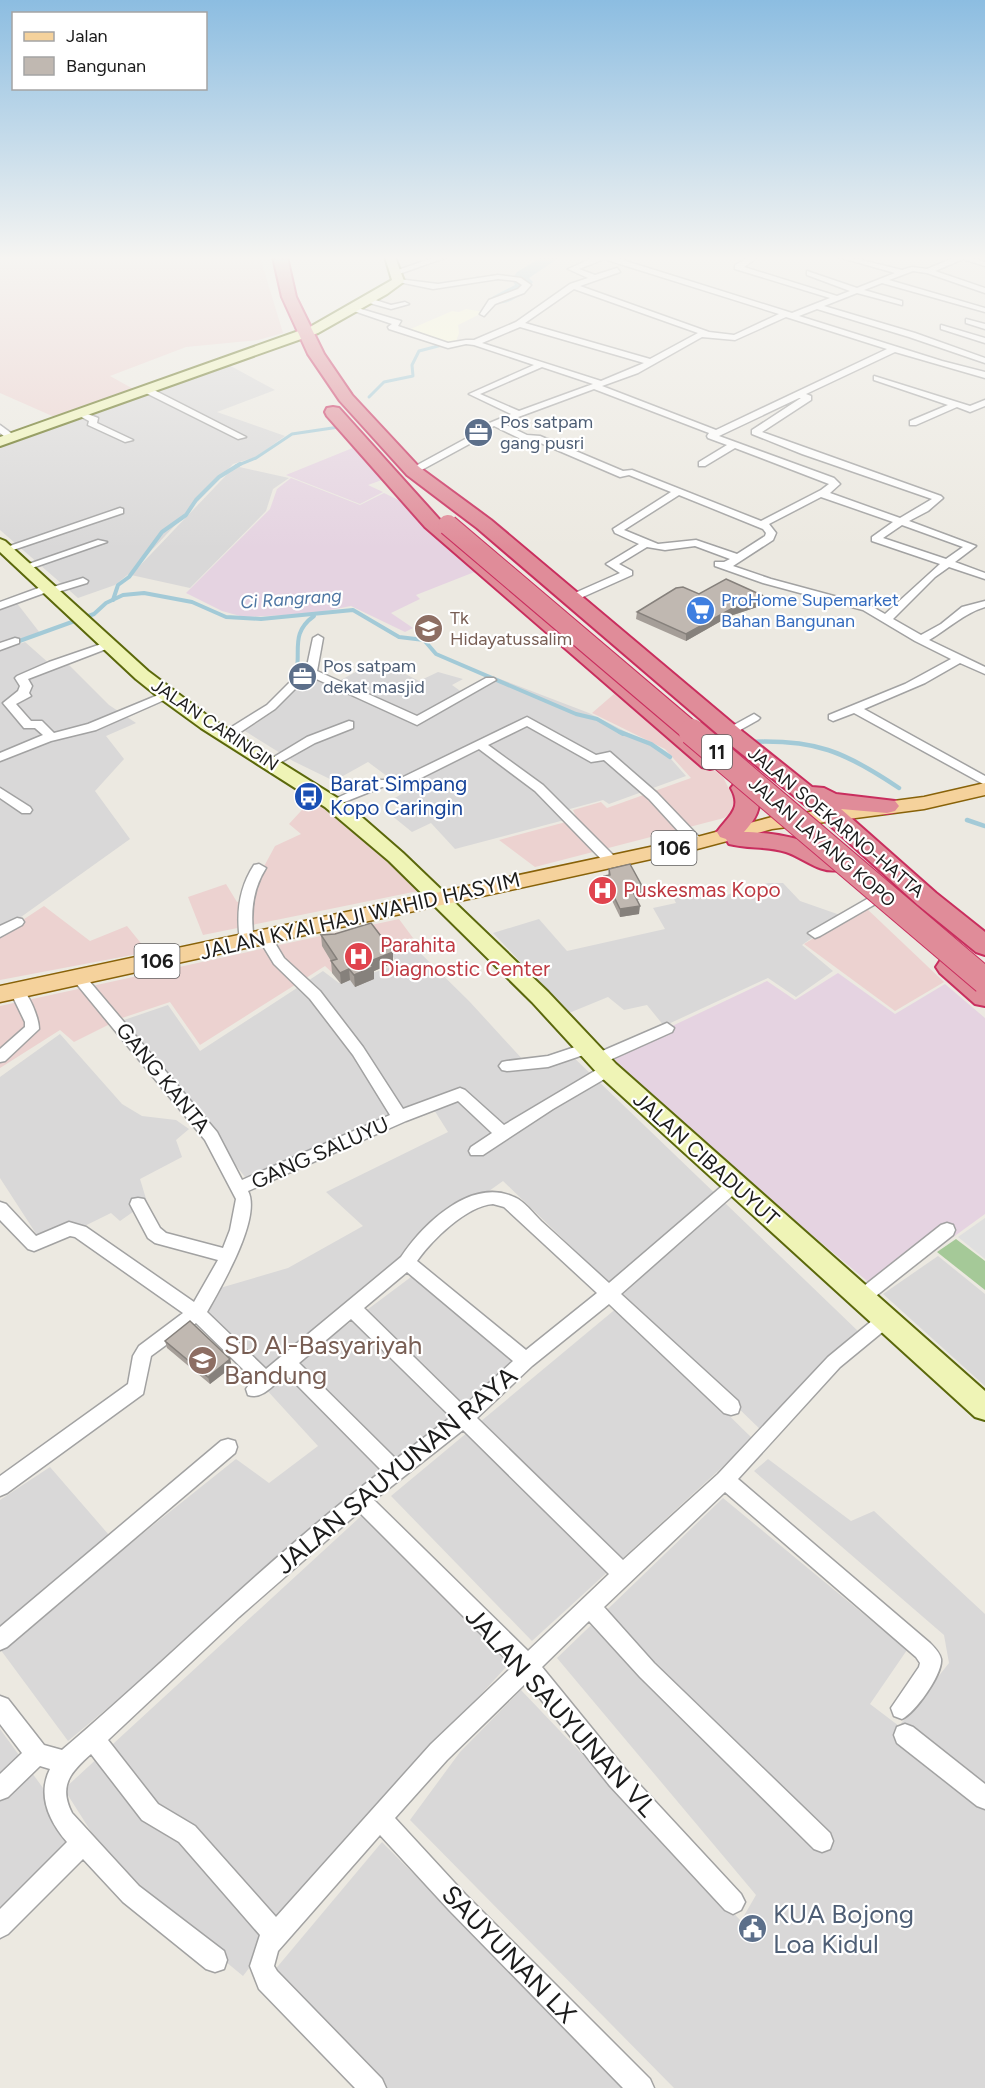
<svg xmlns="http://www.w3.org/2000/svg" width="985" height="2088" font-family="Figtree,sans-serif">
	<style>
		.residential { fill: #d9d8d8 }
		.commercial { fill: #ecd2d0 }
		.industrial { fill: #e5d3e1 }
		.education { fill: #fbfcd9 }
		.forest { fill: #a5c998 }
		.parking { fill: #dfdfdf }
		.lines { fill: none; stroke-linecap: round; stroke-linejoin: round }
		.stream-far2 { stroke: #a3cad7; stroke-width: 3 }
		.stream-far1 { stroke: #a3cad7; stroke-width: 4 }
		.stream { stroke: #a3cad7; stroke-width: 4.5 }
		.river { fill: #a3cad7; fill-rule: evenodd }
		.street-casing { stroke: #a2a2a2; stroke-width: 3 }
		.secondary-casing { stroke: #5b680b; stroke-width: 4 }
		.primary-casing { stroke: #886209; stroke-width: 3 }
		.highway-casing { stroke: #c92e5e; stroke-width: 4 }
		.street { fill: #fff; fill-rule: evenodd }
		.secondary { fill: #eff4b6; fill-rule: evenodd }
		.primary { fill: #f5d29c; fill-rule: evenodd }
		.highway { fill: #e08c99; fill-rule: evenodd }
		.highway-bridge-far1-casing { stroke: #c92e5e; stroke-width: 22; stroke-linecap: butt }
		.highway-bridge-casing { stroke: #c92e5e; stroke-width: 28; stroke-linecap: butt }
		.highway-bridge-far1 { stroke: #e08c99; stroke-width: 20 }
		.highway-bridge { stroke: #e08c99; stroke-width: 26 }
		.wall { fill: #a59e98 }
		.shaded-wall { fill: #86817c }
		.building { fill: #c0b8b1; stroke: #86817c; stroke-width: 1.5 }
		.labels { text-anchor: middle; stroke-width: 4.5; stroke-linejoin: round; paint-order: stroke }
		.far-service-label { font-size: 18px; fill: #4e5e75; stroke: #fff; text-anchor: start }
		.far-water-label { font-size: 18px; font-style: italic; fill: #4e76a3; stroke: #fff }
		.far-shop-label { font-size: 18px; fill: #366cbe; stroke: #fff; text-anchor: start }
		.far-education-label { font-size: 18px; fill: #785e54; stroke: #fff; text-anchor: start }
		.far-street-label { font-size: 18px; fill: #1b1b1b; stroke: #fff }
		.shield { fill: #fff; stroke: #5f5f5f; stroke-width: 1.5 }
		.shield-label { font-size: 20px; font-weight: bold; fill: #1b1b1b }
		.transit-label { font-size: 21px; fill: #164399; stroke: #fff; text-anchor: start }
		.health-label { font-size: 21px; fill: #be3a42; stroke: #fff; text-anchor: start }
		.street-label { font-size: 21px; fill: #1b1b1b; stroke: #fff }
		.near-education-label { font-size: 26px; fill: #785e54; stroke: #fff; text-anchor: start }
		.near-street-label { font-size: 26px; fill: #1b1b1b; stroke: #fff }
		.near-service-label { font-size: 26px; fill: #4e5e75; stroke: #fff; text-anchor: start }
	</style>
	<rect width="100%" height="100%" fill="#ece9e1"/>
	<g class="residential">
		<polygon points="227,364 275,390 217,412 285,436 256,457 233,464 131,572 115,585 78,598 0,530 0,447"/>
		<polygon points="235,466 289,478 273,489 266,511 190,588 131,575"/>
		<polygon points="16,602 40,633 0,645 0,607"/>
		<polygon points="25,642 51,665 65,661 109,705 136,723 106,736 124,759 95,791 130,839 0,932 0,651"/>
		<polygon points="378,660 419,681 438,672 463,679 452,685 466,695 495,677 589,713 664,751 686,776 609,804 603,800 566,810 572,818 455,849 431,823 412,832 391,815 402,810 393,799 407,791 368,762 334,781 293,761 245,731 276,710 288,693 314,676 337,682"/>
		<polygon points="768,883 783,883 800,901 843,916 802,945 833,971 796,997 768,978 664,1026 647,1005 624,1010 608,997 569,1013 493,933 539,919 567,951 665,929 653,908 676,903 670,891 674,897 703,889 712,899"/>
		<polygon points="408,941 469,1001 525,1062 568,1052 860,1333 763,1432 503,1181 429,1234 391,1278 259,1374 205,1319 220,1288 288,1268 363,1226 326,1192 448,1132 431,1105 249,1182 121,1021 168,1005 200,1051 323,971 339,983 398,965 387,947"/>
		<polygon points="60,1034 122,1104 142,1116 176,1120 189,1129 176,1140 182,1157 140,1179 147,1202 120,1221 111,1213 44,1246 0,1178 0,1077"/>
		<polygon points="938,1256 985,1294 985,1386 883,1294"/>
		<polygon points="423,1268 529,1357 68,1741 0,1649 0,1500 50,1467 122,1550 236,1459 269,1483 318,1446 264,1387"/>
		<polygon points="618,1307 753,1439 532,1641 391,1496"/>
		<polygon points="768,1459 851,1521 874,1511 985,1614 985,2088 674,2088 410,1820 460,1752 521,1690 741,1921 756,1895 557,1658 723,1498 907,1650 870,1704 899,1726 949,1663 944,1635 754,1471"/>
		<polygon points="372,1506 518,1654 349,1838 243,1976 116,1871 64,1789"/>
		<polygon points="0,1729 86,1847 0,1940"/>
		<polygon points="382,1842 625,2088 384,2088 273,1972"/>
	</g>
	<g class="commercial">
		<polygon points="0,257 260,257 283,333 258,340 186,347 110,376 137,391 59,419 0,393"/>
		<polygon points="614,694 723,777 734,799 736,809 724,818 535,867 499,840 577,819 573,810 601,802 607,808 691,778 665,749 592,713"/>
		<polygon points="312,799 423,890 203,935 188,897 226,884 237,902 246,900 275,846 301,834 289,824"/>
		<polygon points="44,906 90,941 127,926 148,952 0,980 0,935"/>
		<polygon points="865,907 944,982 895,1011 804,944"/>
		<polygon points="399,919 413,938 383,945 340,980 325,966 200,1045 170,1002 122,1018 74,1042 60,1030 0,1068 0,1006"/>
	</g>
	<g class="industrial">
		<polygon points="360,445 390,477 368,485 383,492 360,504 286,475"/>
		<polygon points="291,478 360,505 384,493 423,512 477,571 416,595 420,599 391,613 413,628 405,632 351,606 310,614 244,617 222,611 186,593 270,509 277,489"/>
		<polygon points="838,973 895,1014 945,984 985,1018 985,1214 879,1291 696,1138 609,1056 767,981 795,1000"/>
	</g>
	<polygon class="education" points="466,309 484,312 458,325 459,333 456,341 446,343 406,331 452,311 459,312"/>
	<polygon class="forest" points="956,1239 985,1261 985,1290 937,1252"/>
	<polygon class="parking" points="985,1218 985,1259 958,1237"/>
	<g class="lines">
		<g class="stream-far2">
			<polyline points="369,397 384,382 413,376 412,365 419,351 442,345"/>
			<polyline points="236,466 256,458 292,434 339,427"/>
		</g>
		<g class="stream-far1">
			<polyline points="113,600 118,585 129,577 162,532 186,515 196,500 219,477 240,464"/>
			<polyline points="0,648 94,614 106,603 123,595 144,593 192,602 226,617 261,619 353,610 399,637 424,640 436,654 576,714 597,719 623,734"/>
			<path d="M292,683c14,-26 -6,-47 22,-67"/>
		</g>
		<g class="stream">
			<polyline points="620,732 651,744 670,757"/>
			<path d="M748,742c67,-3 96,9 151,46"/>
			<polyline points="967,820 985,826"/>
		</g>
		<path class="river" d="M542,257h18l-31,21 4,4c-8,12 -26,25 -41,21l-2,-3 2,-3 23,-12 -3,-6 5,-7z"/>
		<defs>
			<g id="street">
				<polygon points="436,257 447,257 399,274 392,272"/>
				<path d="M595,257h18l179,56 38,-15 -95,-29v-4l15,-8h8l-14,10 93,29 13,-5 -43,-16v-4l50,17 38,-15 -57,-16h11l53,13 10,-3 15,2 29,-12h14l15,5v4l-22,-7 -28,12 50,17v5l-58,-20 -14,-2 -24,9 96,28v4l-103,-29 -18,7 38,11v4l-45,-12 -33,13 91,27 70,25v5l-76,-26 -92,-28 -18,7 143,45 43,11v6l-90,-26 -89,42 5,2v4l-49,32 179,64 2,2 -15,13 -19,10 67,25 -21,16 30,11v6l-36,-12 -14,10 -42,42 28,16 20,-11 21,-17 23,-6v6c-21,6 -37,22 -56,33l56,27v7l-25,-11 -35,20 -61,26 121,67v9l-131,-72 -21,8 -4,-2v-4l76,-31 46,-25 -36,-18 -52,-31 -100,-27 -48,-17v-4h9l6,-3 -35,-13 -30,4 -18,-3 -28,17 13,7v4l-56,25h-8v-4l52,-23 -14,-9 33,-20 -24,-11 -2,-4 58,-37 -42,-17 -9,2 -84,-36 -13,-1 -29,-14 -13,7 -8,9 -57,31h-6v-4l57,-31 8,-9 36,-15 -42,-20 65,-29 -60,-20 -8,-1 -18,4 -59,-19 -1,-2 4,-3 -41,-14v-4l50,15 -3,5 50,17 18,-3h8l42,-18 54,-38 18,-6 -20,-9zM604,259l175,55 -45,21 -25,-3 -129,-46 40,-14 -3,-4 -22,7 -16,-6zM574,289l124,44 -48,26 -125,-36zM786,317l101,32 -171,81 -114,-44 36,-13 64,-36 33,3zM520,327l124,36 -43,18 -119,-38zM542,367l51,17 -74,27 -39,-17zM594,389l115,44 -2,3 1,2 19,7 -28,17v4h6l30,-18 94,36 -8,6 -60,31 -129,-51 -9,1 -83,-35 -13,-1 -25,-12zM799,398h2l-49,32v4l50,20 130,45 -32,19 -70,-25 10,-9 -6,-6 -115,-42zM679,495l84,34 3,4 -1,3 -28,18 -41,-14 -38,4 -34,-14zM821,497l72,25 -21,15v4l68,23 -55,50 -14,-8 -100,-27 -38,-13 40,-26 3,-7 -7,-9zM902,525l61,22 -17,12 -63,-21z"/>
				<polygon points="498,275 521,278 531,285 524,293 495,304 484,316 480,314 489,300 518,289 522,285 516,281 498,279 433,289 394,281 398,279 438,284"/>
				<polygon points="369,298 391,305 405,302 409,304 391,309 366,302 366,298"/>
				<polygon points="966,319 985,324 985,329 966,323"/>
				<polygon points="941,325 985,338 985,343 941,329"/>
				<polygon points="874,376 970,406 985,400 985,406 970,412 957,407 916,425 910,425 910,421 948,405 874,380"/>
				<polygon points="144,388 150,388 246,437 238,439 144,392"/>
				<polygon points="80,411 98,418 97,423 133,440 125,442 88,425 89,421 76,414"/>
				<polygon points="0,425 15,436 15,440 9,440 0,433"/>
				<polygon points="120,508 123,509 123,513 10,551 1,549"/>
				<polygon points="98,540 107,542 29,569 20,567"/>
				<polygon points="83,578 88,581 87,583 51,594 47,592 0,609 0,602 44,586 53,587"/>
				<polygon points="318,635 323,638 317,671 417,716 486,678 494,678 496,680 417,725 312,677 300,684 275,709 230,739 222,739 222,733 267,705 292,680 306,671 313,638"/>
				<polygon points="15,638 19,639 19,643 0,650 0,643"/>
				<polygon points="110,641 114,642 114,646 28,679 32,686 29,693 31,696 16,704 31,721 42,721 54,733 88,724 163,693 171,693 171,697 96,730 51,741 0,761 0,753 43,735 35,728 24,728 3,703 18,691 20,686 15,678 17,676 49,662"/>
				<polygon points="754,714 760,718 758,720 733,734 729,735 723,731"/>
				<polygon points="527,717 596,755 610,752 657,793 702,840 704,843 702,846 692,846 649,799 604,760 591,762 527,726 488,745 543,785 616,858 618,861 616,864 606,864 535,791 479,749 403,787 382,787 332,807 326,803 376,780 397,780"/>
				<polygon points="349,721 353,722 353,728 315,743 274,766 266,766 264,763 307,737"/>
				<polygon points="0,788 30,807 32,810 30,813 22,813 0,798"/>
				<path d="M259,864l7,4c-14,22 -16,46 -12,72l-7,5 -7,-5c-4,-27 -1,-52 14,-75z"/>
				<polygon points="874,895 879,896 881,899 879,902 820,936 815,938 808,933"/>
				<polygon points="17,918 22,919 24,922 22,925 0,937 0,926"/>
				<path d="M264,931l5,2 15,25 36,33 43,56 40,62 57,-21 5,2 39,35 99,-59h10l3,4 -3,4 -60,35 -70,46h-12l-2,-4 2,-4 21,-14 -34,-32 -52,20 -158,70c14,27 -27,96 -41,121l59,57 135,-112c22,-33 70,-80 113,-60 10,4 19,16 27,24 23,21 45,41 68,62l119,-102 6,-2 6,2 2,4 -2,4 -119,105 117,107 2,6 -2,6 -7,2 -7,-2 -115,-109 -77,62 -55,52 146,142 95,-86 110,-117 51,-42 6,-2 6,2 3,5 -3,5 -51,42 -102,112 192,164c4,4 10,10 11,16 2,15 -26,54 -39,60l-8,-3 -3,-8 28,-41 1,-4 -4,-6 -191,-165 -121,115 50,56 176,170 3,8 -3,8 -8,3 -8,-3 -174,-172 -51,-56 -47,46 84,103 115,124 4,8 -4,8 -8,4 -8,-4 -115,-124 -83,-104 -80,78 -52,58 70,76 185,185 4,9h-31l-174,-178 -69,-75 -102,116 -4,15 3,5 105,108 4,9h-31l-96,-99 -9,-23 10,-31 -81,-93 -37,-22 -51,-66c-20,18 -33,31 -19,59l67,73 85,65 3,9 -3,9 -9,3 -9,-3 -83,-67 -40,-43 -75,75 -8,4v-29l67,-67c-18,-21 -30,-47 -17,-73l-10,-3 -32,31 -8,3v-26l22,-21 -22,-29v-28l8,3 36,46 18,5c108,-92 207,-193 320,-279l-96,-97c-11,9 -23,26 -38,21l-2,-6 7,-10 -57,-56 -45,33 -8,38 -136,99 -7,3v-20l128,-92 5,-28 6,-10 44,-33 -108,-76 -5,-1 -36,15 -6,-2 -28,-29v-18l6,2 30,32 33,-14 17,5 108,75 24,-42 -63,-17 -7,-5 -18,-34 2,-5 6,-1 6,1 16,29 6,5 57,15 7,-18 6,-31 -31,-59 -130,-158 -2,-3 2,-3h10l132,156 25,48 148,-65 -37,-60 -43,-56 -36,-35 -17,-28zM493,1204l11,3 93,86 -71,57 -109,-89c15,-21 49,-55 76,-57zM407,1272l106,89 -49,45 -100,-98zM351,1319l100,98 -55,42 -97,-96zM463,1430l146,144 -81,77 -154,-151zM359,1512l154,154 -82,78 -155,173 -81,-91 -37,-22 -50,-64 131,-123z"/>
				<path d="M17,986c11,3 22,32 22,43l-34,32 -5,1v-13l25,-22v-5l-15,-31z"/>
				<polygon points="667,1023 674,1028 672,1032 603,1063 593,1063 590,1059 593,1055"/>
				<polygon points="587,1043 592,1044 595,1048 592,1052 548,1067 507,1071 502,1070 499,1066 502,1062 507,1061 548,1056"/>
				<polygon points="947,1223 953,1225 955,1230 953,1235 867,1303 861,1305 855,1303 852,1298 855,1293 941,1225"/>
				<polygon points="228,1439 235,1441 237,1447 235,1453 7,1647 0,1650 0,1627 221,1441"/>
				<polygon points="905,1724 913,1727 985,1784 985,1809 977,1806 897,1743 894,1735 897,1727"/>
			</g>
			<g id="secondary">
				<polygon points="385,257 395,257 404,281 402,283 387,294 318,333 0,446 0,437 310,327 392,280"/>
				<polygon points="0,539 5,541 148,671 213,720 339,799 364,819 403,853 548,992 616,1064 985,1391 985,1420 975,1417 600,1076 532,1002 389,861 325,807 201,728 161,699 136,679 0,552"/>
			</g>
			<polygon id="primary" points="985,783 985,795 924,809 772,829 697,849 0,1002 0,986 697,837 772,817 924,797"/>
			<g id="highway">
				<polygon points="273,257 287,257 296,297 324,354 352,395 419,467 491,520 743,732 812,787 824,788 836,794 895,801 899,806 895,811 887,813 841,809 936,893 985,932 985,955 976,952 918,905 823,819 727,742 477,528 407,475 340,401 308,354 282,297"/>
				<polygon points="333,407 339,408 439,519 718,757 722,762 718,767 710,769 702,767 425,527 327,416 325,412 327,408"/>
				<path d="M743,781l8,2c14,19 8,32 -7,49 26,0 83,8 99,32l-4,6c-19,4 -35,-12 -53,-18 -19,-6 -38,-3 -57,-8l-3,-5 -6,-2 -3,-5c11,-16 26,-23 14,-44l4,-5z"/>
				<polygon points="950,958 960,961 985,982 985,1006 975,1004 940,973 936,967 940,961"/>
			</g>
		</defs>
		<use href="#street" class="street-casing"/>
		<use href="#secondary" class="secondary-casing"/>
		<use href="#primary" class="primary-casing"/>
		<use href="#highway" class="highway-casing"/>
		<use href="#street" class="street"/>
		<use href="#secondary" class="secondary"/>
		<use href="#primary" class="primary"/>
		<use href="#highway" class="highway"/>
		<defs>
			<polyline id="highway-bridge-far1" points="448,525 694,734"/>
			<polyline id="highway-bridge" points="692,732 985,981"/>
		</defs>
		<use href="#highway-bridge-far1" class="highway-bridge-far1-casing"/>
		<use href="#highway-bridge" class="highway-bridge-casing"/>
		<use href="#highway-bridge-far1" class="highway-bridge-far1"/>
		<use href="#highway-bridge" class="highway-bridge"/>
	</g>
	<g class="wall">
		<polygon points="699,594 766,597 766,604 730,616 686,641 636,619 637,612"/>
		<polygon points="609,869 642,890 641,899 636,899 639,914 620,917 604,884 604,876 608,876"/>
		<polygon points="321,935 393,952 393,963 374,971 374,979 355,987 350,980 341,984 332,973 331,961 322,946"/>
		<polygon points="165,1341 230,1359 232,1367 210,1384 167,1348"/>
	</g>
	<g class="shaded-wall">
		<polygon points="766,597 766,604 730,616 686,641 686,634 731,609"/>
		<polygon points="639,886 642,886 641,899 632,900 633,892"/>
		<polygon points="640,906 639,914 620,917 620,909"/>
		<polygon points="393,952 393,963 374,971 374,979 355,987 354,975 368,962"/>
		<polygon points="349,969 350,980 341,984 340,973"/>
		<polygon points="230,1359 232,1367 210,1384 208,1377"/>
	</g>
	<g class="building">
		<polygon points="726,579 766,597 731,609 686,634 637,612 676,588 683,587 699,594"/>
		<polygon points="630,864 642,886 639,886 642,891 633,892 640,906 620,909 604,876 610,875 609,869"/>
		<polygon points="371,923 393,952 368,962 373,967 354,975 349,969 340,973 331,961 337,959 321,935 335,934"/>
		<polygon points="190,1321 230,1359 208,1377 165,1341"/>
	</g>
	<linearGradient id="sky" x2="0" y2="1"><stop stop-color="#8cbde1"/><stop offset="0.47" stop-color="#f6f5f2"/><stop offset="1" stop-color="#f6f5f2" stop-opacity="0"/></linearGradient>
	<rect width="985" height="549" fill="url(#sky)"/>
	<defs>
		<symbol id="office-disc" viewBox="-11 -11 22 22"><circle r="9.5" fill="#5c6f8a" stroke="#fff"/><path d="M-6-3h4V-5.5h4V-3h4V5H-6ZM-1-4.5V-3h2v-1.5ZM-6 0V1H6V0Z" fill="#fff"/></symbol>
		<symbol id="supermarket-disc" viewBox="-11 -11 22 22"><circle r="9.5" fill="#3f7fe0" stroke="#fff"/><path d="M-6-5.5h2.5l.6 2H6L4.5 2H-2.5L-4.4-4H-6ZM-1.5 3.2a1.3 1.3 0 1 0 .1 0ZM3 3.2a1.3 1.3 0 1 0 .1 0Z" fill="#fff"/></symbol>
		<symbol id="school-disc" viewBox="-11 -11 22 22"><circle r="9.5" fill="#8d6e63" stroke="#fff"/><path d="M0-5L7-2L0 1L-7-2ZM-4 1L0 2.5L4 1V4Q0 6-4 4Z" fill="#fff"/></symbol>
		<symbol id="bus-disc" viewBox="-11 -11 22 22"><circle r="9.5" fill="#1a4fb4" stroke="#fff"/><path d="M-5-6H5V4H4V6H2V4H-2V6H-4V4H-5ZM-3.5-4V0h7V-4ZM-3.5 1.2v1.5H-2V1.2ZM2 1.2v1.5H3.5V1.2Z" fill="#fff"/></symbol>
		<symbol id="hospital-disc" viewBox="-11 -11 22 22"><circle r="9.5" fill="#e0444e" stroke="#fff"/><path d="M-5-5h3v3.5h4V-5h3V5h-3V1.5h-4V5h-3Z" fill="#fff"/></symbol>
		<symbol id="civic-disc" viewBox="-11 -11 22 22"><circle r="9.5" fill="#5c6f8a" stroke="#fff"/><path d="M-.6-6.5H3V-4.5H.6V-3L4-1V1h2V6H-6V1h2V-1L-.6-3ZM-1.2 2.5V6h2.4V2.5Z" fill="#fff"/></symbol>
	</defs>
	<g fill-rule="evenodd">
		<use href="#office-disc" x="462" y="416" width="33" height="33"/>
		<use href="#supermarket-disc" x="684" y="594" width="33" height="33"/>
		<use href="#school-disc" x="412" y="612" width="33" height="33"/>
		<use href="#office-disc" x="286" y="660" width="33" height="33"/>
		<use href="#bus-disc" x="292" y="780" width="33" height="33"/>
		<use href="#hospital-disc" x="586" y="874" width="33" height="33"/>
		<use href="#hospital-disc" x="342" y="940" width="33" height="33"/>
		<use href="#school-disc" x="186" y="1344" width="33" height="33"/>
		<use href="#civic-disc" x="736" y="1912" width="33" height="33"/>
	</g>
	<g class="labels">
		<g class="far-service-label">
			<text x="500" y="428">Pos satpam<tspan x="500" dy="21">gang pusri</tspan></text>
			<text x="323" y="672">Pos satpam<tspan x="323" dy="21">dekat masjid</tspan></text>
		</g>
		<g class="far-water-label">
			<text transform="translate(291 599) rotate(-4)" y="6">Ci Rangrang</text>
		</g>
		<g class="far-shop-label">
			<text x="721" y="606">ProHome Supemarket<tspan x="721" dy="21">Bahan Bangunan</tspan></text>
		</g>
		<g class="far-education-label">
			<text x="450" y="624">Tk<tspan x="450" dy="21">Hidayatussalim</tspan></text>
		</g>
		<g class="far-street-label">
			<text transform="translate(215 725) rotate(34)" y="6">JALAN CARINGIN</text>
			<text transform="translate(836 822) rotate(40)" y="6">JALAN SOEKARNO-HATTA</text>
			<text transform="translate(822 842) rotate(41)" y="6">JALAN LAYANG KOPO</text>
		</g>
		<g class="shield">
			<rect x="702" y="735" width="30" height="34" rx="4.5"/>
			<rect x="651.5" y="831" width="45" height="34" rx="4.5"/>
			<rect x="134.5" y="944" width="45" height="34" rx="4.5"/>
		</g>
		<g class="shield-label">
			<text x="717" y="759">11</text>
			<text x="674" y="855">106</text>
			<text x="157" y="968">106</text>
		</g>
		<g class="transit-label">
			<text x="330" y="791">Barat Simpang<tspan x="330" dy="24">Kopo Caringin</tspan></text>
		</g>
		<g class="health-label">
			<text x="623" y="897">Puskesmas Kopo</text>
			<text x="380" y="952">Parahita<tspan x="380" dy="24">Diagnostic Center</tspan></text>
		</g>
		<g class="street-label">
			<text transform="translate(360 916) rotate(-13)" y="7">JALAN KYAI HAJI WAHID HASYIM</text>
			<text transform="translate(163 1078) rotate(51)" y="7">GANG KANTA</text>
			<text transform="translate(320 1153) rotate(-24)" y="7">GANG SALUYU</text>
			<text transform="translate(706 1159) rotate(42)" y="7">JALAN CIBADUYUT</text>
		</g>
		<g class="near-education-label">
			<text x="224" y="1354">SD Al-Basyariyah<tspan x="224" dy="30">Bandung</tspan></text>
		</g>
		<g class="near-street-label">
			<text transform="translate(396 1470) rotate(-40)" y="9">JALAN SAUYUNAN RAYA</text>
			<text transform="translate(561 1712) rotate(48)" y="9">JALAN SAUYUNAN VL</text>
			<text transform="translate(509 1954) rotate(46)" y="9">SAUYUNAN LX</text>
		</g>
		<g class="near-service-label">
			<text x="773" y="1923">KUA Bojong<tspan x="773" dy="30">Loa Kidul</tspan></text>
		</g>
	</g>
	<rect x="12" y="12" width="195" height="78" fill="#ffffff" stroke="#a4a4a4" stroke-width="1.5"/>
	<rect x="24" y="32" width="30" height="9" fill="#f5d29c" stroke="#a4a4a4" stroke-width="1.5"/>
	<text x="66" y="42" font-size="18" fill="#1b1b1b">Jalan</text>
	<rect x="24" y="57" width="30" height="18" fill="#c0b8b1" stroke="#a4a4a4" stroke-width="1.5"/>
	<text x="66" y="72" font-size="18" fill="#1b1b1b">Bangunan</text>
</svg>
